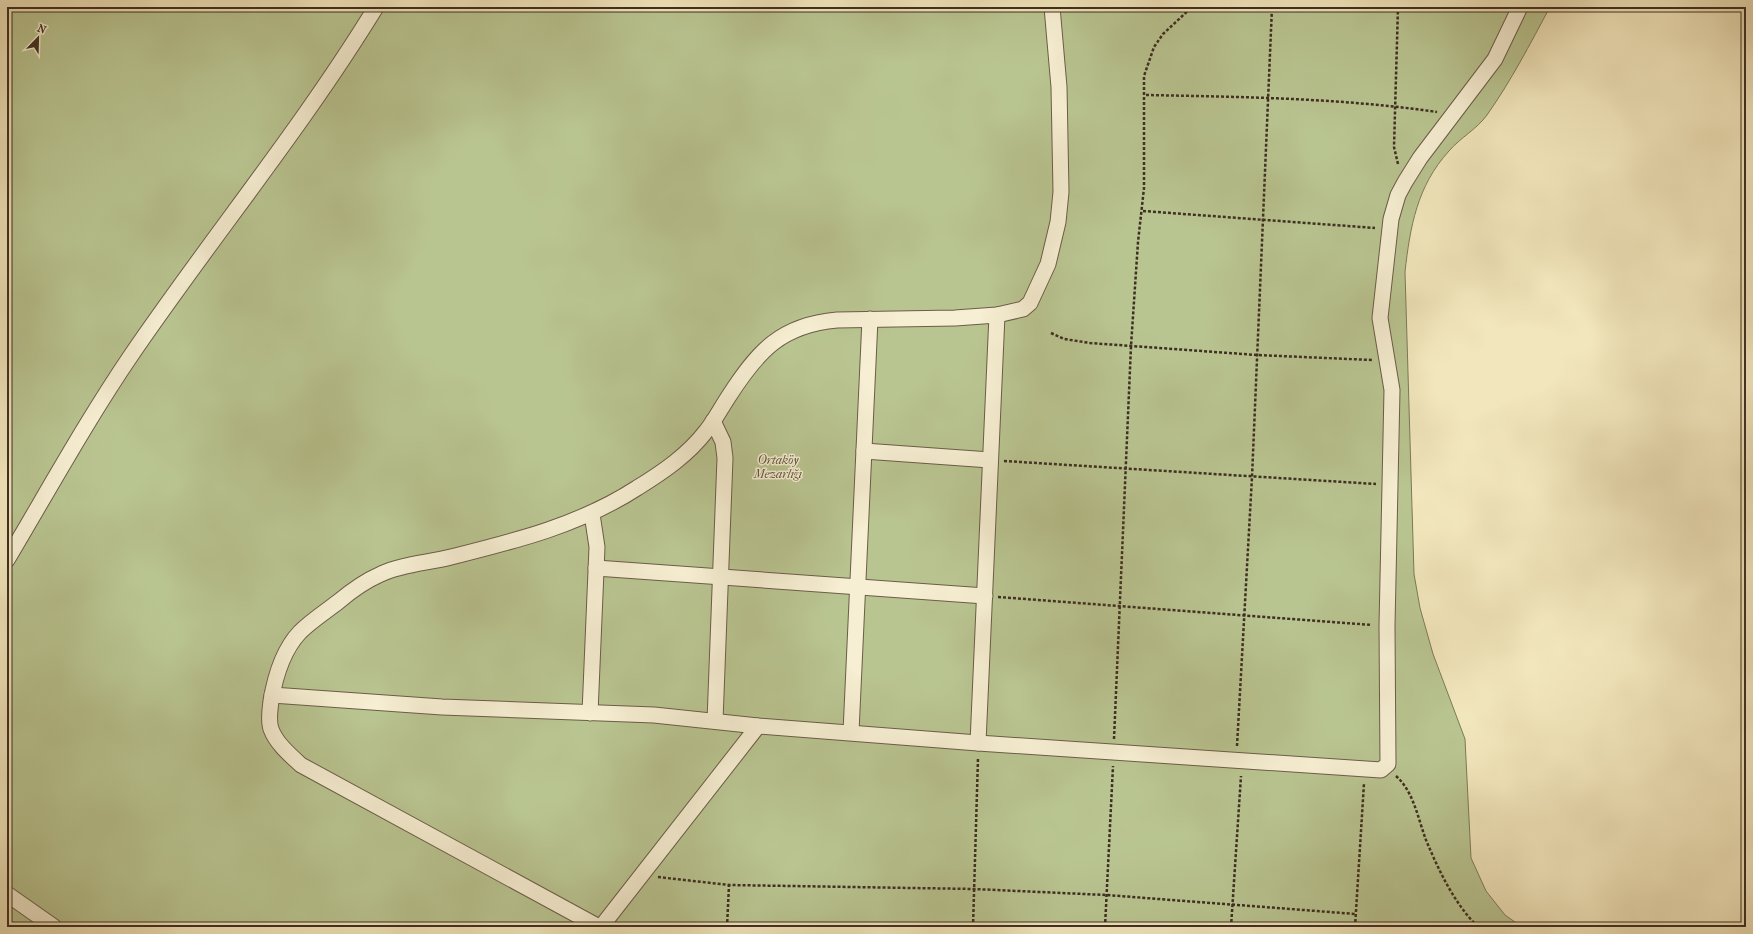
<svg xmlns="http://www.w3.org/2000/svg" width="1753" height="934" font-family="'IM FELL French Canon',serif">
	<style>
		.green { fill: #b9c591; stroke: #7c7a5a }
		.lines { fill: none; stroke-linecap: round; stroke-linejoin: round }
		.minor-casing { stroke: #6b5d48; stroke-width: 17 }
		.path { stroke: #3e2f22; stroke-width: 2.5; stroke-dasharray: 3 2; stroke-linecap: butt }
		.minor { stroke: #f7efd3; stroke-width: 15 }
		.labels { text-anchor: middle; stroke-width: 3; stroke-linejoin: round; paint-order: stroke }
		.park-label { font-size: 12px; font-style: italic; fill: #5d543e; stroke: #f7efd3 }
	</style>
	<rect width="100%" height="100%" fill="#f2e6bc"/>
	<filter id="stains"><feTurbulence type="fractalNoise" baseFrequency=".005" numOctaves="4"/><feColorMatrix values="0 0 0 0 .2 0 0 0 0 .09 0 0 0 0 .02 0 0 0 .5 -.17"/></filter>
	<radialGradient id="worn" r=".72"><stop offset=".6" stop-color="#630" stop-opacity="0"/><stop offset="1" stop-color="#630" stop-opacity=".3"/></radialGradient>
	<path class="green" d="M7,7h1543c-20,37 -39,74 -63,108 -10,14 -27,23 -38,36 -32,35 -39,76 -44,121l9,302 6,34 13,46 32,85 6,119 15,33 19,24 17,12h-1515z"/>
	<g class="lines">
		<defs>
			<g id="minor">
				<polyline points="713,421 723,442 725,458 715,721"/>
				<polyline points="864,451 990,460"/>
				<path d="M7,560c41,-69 80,-140 125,-206 80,-117 170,-226 244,-347"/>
				<polyline points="596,568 985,596"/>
				<polyline points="272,695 442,707 654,715 758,726 978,743 1381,770 1388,764 1387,626 1392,390 1380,318 1391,219 1398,195 1405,182 1420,158 1495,59 1520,7"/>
				<polyline points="590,713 597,547 592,514"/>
				<polyline points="851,732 870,319"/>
				<polyline points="978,743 997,315"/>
				<polyline points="7,894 54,927"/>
				<path d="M599,927l-298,-162c-11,-10 -25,-22 -30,-36 -3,-9 -1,-19 0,-28 4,-24 12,-51 29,-69 11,-11 25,-20 38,-30 13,-11 27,-21 43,-28 21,-10 47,-11 70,-17 64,-16 129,-32 186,-69 26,-16 51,-33 70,-58 8,-10 14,-22 22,-34 29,-45 52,-71 108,-76l118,-2 42,-3 26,-6 7,-6 18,-39 10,-42 3,-30 -2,-105 -7,-80"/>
				<polyline points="601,927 758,726"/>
			</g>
		</defs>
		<use href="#minor" class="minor-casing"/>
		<g class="path">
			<path d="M1146,95c97,2 195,3 291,17"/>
			<polyline points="1398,164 1394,147 1398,7"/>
			<polyline points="1143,211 1375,228"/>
			<polyline points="1051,333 1064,339 1090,343 1257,355 1372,360"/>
			<polyline points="1004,461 1376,484"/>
			<polyline points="998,597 1372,625"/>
			<polyline points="1114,739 1131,346 1138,242 1144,188 1144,76 1154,47 1163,34 1192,7"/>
			<polyline points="1237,746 1252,477 1272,7"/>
			<path d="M1396,776c18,16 22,43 30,64 13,31 28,63 52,87"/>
			<polyline points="658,877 729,885 974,889 1106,895 1356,914"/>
			<polyline points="727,927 729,885"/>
			<polyline points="973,927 978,758"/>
			<polyline points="1105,927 1113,766"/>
			<polyline points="1231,927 1241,776"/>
			<polyline points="1355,927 1364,783"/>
		</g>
		<use href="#minor" class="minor"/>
	</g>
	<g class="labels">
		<g class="park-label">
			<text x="778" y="464">Ortaköy<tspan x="778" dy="14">Mezarlığı</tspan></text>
		</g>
	</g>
	<rect width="1753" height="934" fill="none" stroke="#f2e6bc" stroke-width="24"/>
	<rect x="8" y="8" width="1737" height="918" fill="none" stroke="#3e2f22" stroke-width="2"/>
	<rect x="12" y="12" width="1729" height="910" fill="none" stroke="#3e2f22"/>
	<g transform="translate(38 38) rotate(23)" stroke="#f7efd3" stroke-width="3" paint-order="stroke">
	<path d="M0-3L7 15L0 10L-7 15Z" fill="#3e2f22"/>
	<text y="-6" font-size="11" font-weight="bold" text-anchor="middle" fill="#3e2f22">N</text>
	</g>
	<rect width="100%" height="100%" filter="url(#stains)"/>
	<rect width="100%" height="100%" fill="url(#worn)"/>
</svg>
